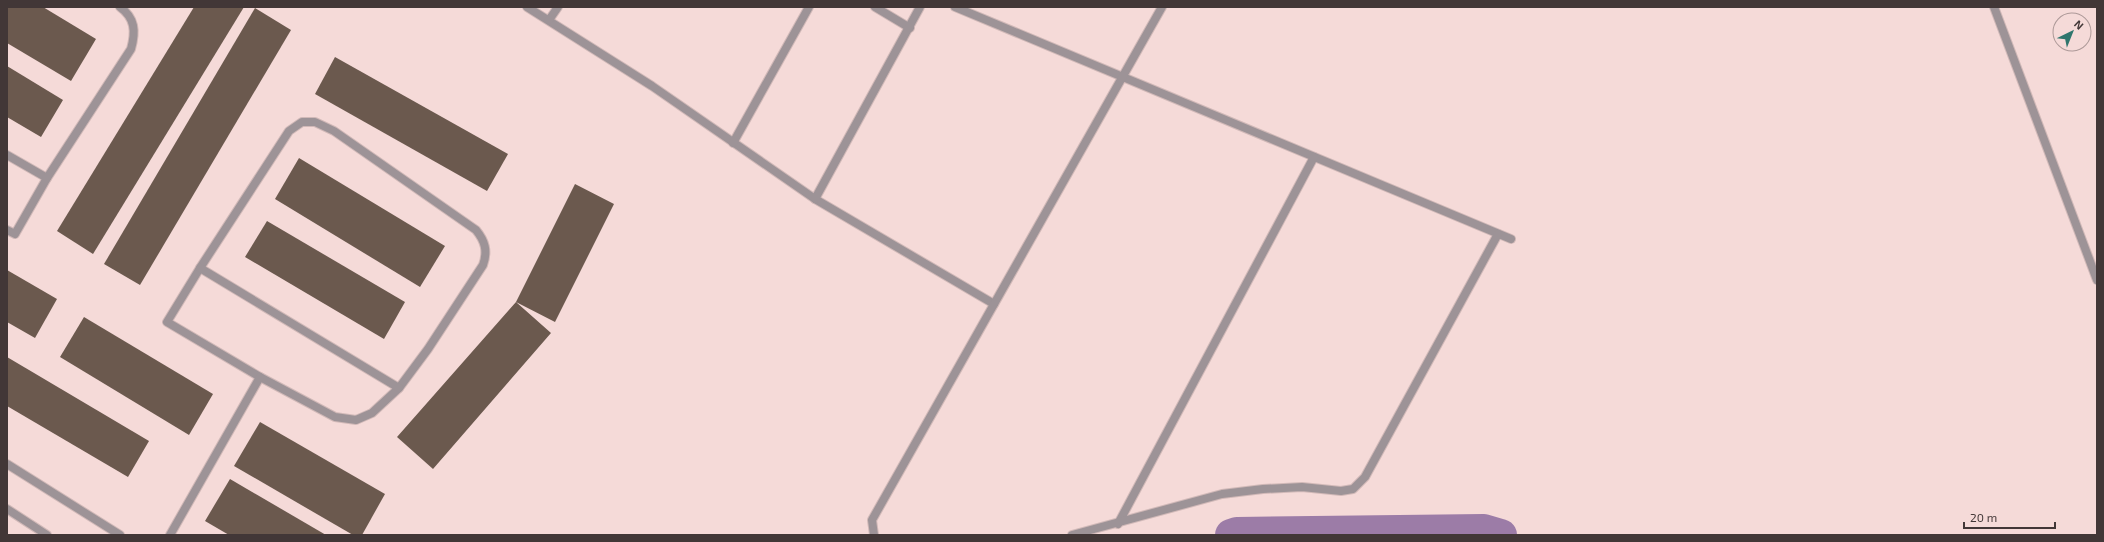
<svg xmlns="http://www.w3.org/2000/svg" width="2104" height="542" font-family="'Exo 2',sans-serif">
	<style>
		.lines { fill: none; stroke-linecap: round; stroke-linejoin: round }
		.canal { stroke: #9c7ca7; stroke-width: 32 }
		.building { fill: #6b594e }
		.street-casing { stroke: #d1b9b8; stroke-width: 10 }
		.street { stroke: #9d9397; stroke-width: 8 }
	</style>
	<rect width="100%" height="100%" fill="#f5dad8"/>
	<g class="lines">
		<polyline class="canal" points="1231,535 1237,533 1484,530 1501,535"/>
	</g>
	<g class="building">
		<polygon points="7,7 43,7 96,39 71,81 7,43"/>
		<polygon points="194,7 244,7 93,254 57,231"/>
		<polygon points="255,8 291,30 140,285 104,264"/>
		<polygon points="335,57 508,154 487,191 315,94"/>
		<polygon points="7,66 63,100 41,137 7,117"/>
		<polygon points="299,158 445,246 420,287 275,199"/>
		<polygon points="575,184 614,204 555,322 516,302 551,333 433,469 397,437 516,302"/>
		<polygon points="267,221 405,302 384,339 245,257"/>
		<polygon points="7,270 57,299 35,338 7,322"/>
		<polygon points="84,317 213,394 189,435 60,357"/>
		<polygon points="7,357 149,441 128,477 7,406"/>
		<polygon points="260,422 385,494 362,535 353,535 234,466"/>
		<polygon points="230,479 326,535 229,535 205,521"/>
	</g>
	<g class="lines">
		<defs>
			<g id="street">
				<polyline points="527,7 652,86 815,199 994,304"/>
				<polyline points="875,7 910,28"/>
				<polyline points="955,7 1511,239"/>
				<polyline points="1994,7 2097,280"/>
				<polyline points="549,20 558,7"/>
				<path d="M302,122h13l19,9 142,99c9,11 12,21 7,35l-55,84 -29,39 -27,25 -16,7 -21,-3 -75,-40 -93,-55 33,-54 89,-137z"/>
				<polyline points="733,143 809,7"/>
				<polyline points="7,155 47,178"/>
				<polyline points="815,199 920,7"/>
				<path d="M7,230l8,4 32,-56 84,-129c5,-18 4,-31 -11,-42"/>
				<polyline points="200,268 399,388"/>
				<polyline points="7,464 120,535"/>
				<polyline points="7,509 47,535"/>
				<polyline points="1118,524 1314,157"/>
				<polyline points="170,535 260,377"/>
				<polyline points="874,535 872,520 1162,7"/>
				<polyline points="1072,535 1222,494 1263,489 1302,487 1341,491 1353,489 1365,477 1498,234"/>
			</g>
		</defs>
		<use href="#street" class="street-casing"/>
		<use href="#street" class="street"/>
	</g>
	<rect width="2104" height="542" fill="none" stroke="#423737" stroke-width="16"/>
	<g transform="translate(2072 32) rotate(43)"><circle r="19" fill="#f5dad8" stroke="#ad9998"/>
	<path d="M0-3L7 15L0 10L-7 15Z" fill="#2f766d"/>
	<text y="-6" font-size="11" font-weight="bold" text-anchor="middle" fill="#423737">N</text>
	</g>
	<path d="M1964 522v6h91v-6" fill="none" stroke="#423737" stroke-width="2"/>
	<text x="1970" y="522" font-size="12" fill="#423737" stroke="#f5dad8" stroke-width="3" paint-order="stroke">20 m</text>
</svg>
